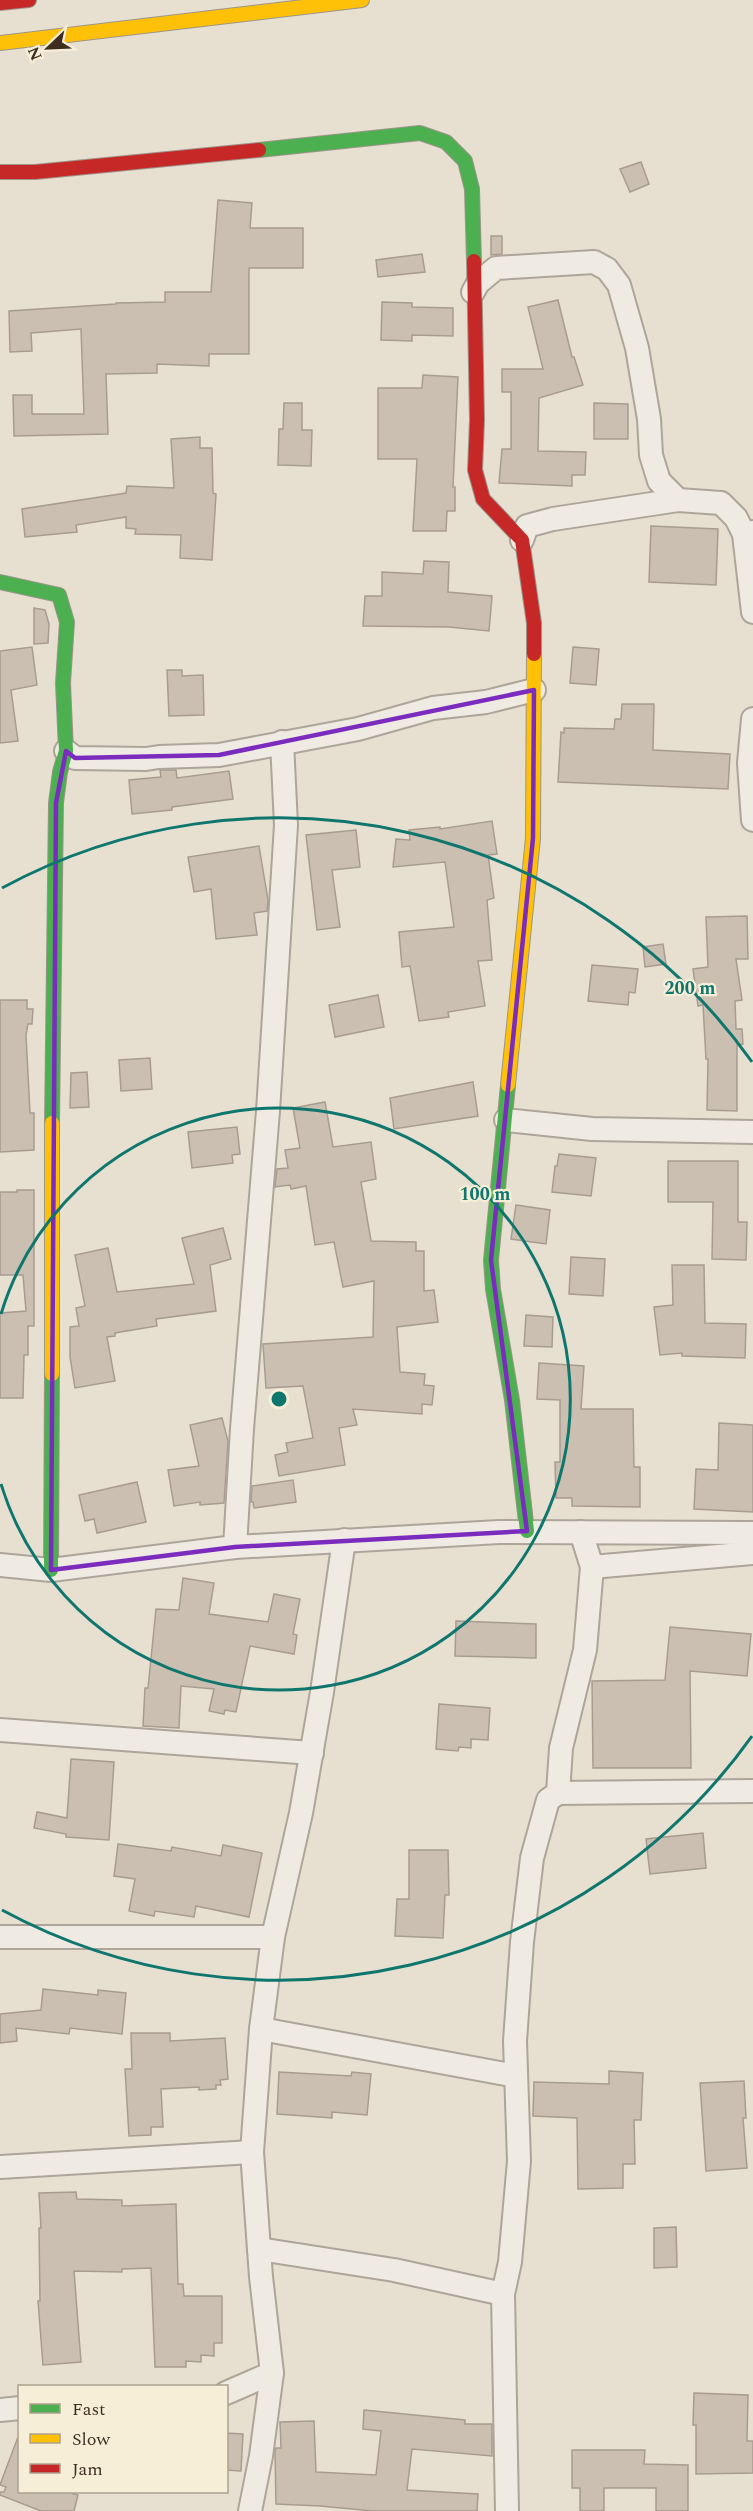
<svg xmlns="http://www.w3.org/2000/svg" width="753" height="2511" font-family="Spectral,serif">
	<style>
		.building { fill: #cbbfb2; stroke: #a89c90; stroke-width: 1.5 }
		.lines { fill: none; stroke-linecap: round; stroke-linejoin: round }
		.street-casing { stroke: #ada599; stroke-width: 26 }
		.fast-casing { stroke: #9c958a; stroke-width: 16 }
		.slow-casing { stroke: #9c958a; stroke-width: 16 }
		.jam-casing { stroke: #9c958a; stroke-width: 16 }
		.street { stroke: #efebe3; stroke-width: 22 }
		.fast { stroke: #4caf50; stroke-width: 14 }
		.slow { stroke: #ffc107; stroke-width: 14 }
		.jam { stroke: #c62828; stroke-width: 14 }
		.marked { fill: none; stroke: #7b2cbf; stroke-width: 4.5; stroke-linejoin: round }
		.ring { fill: none; stroke: #0f766e; stroke-width: 3 }
		.centre { fill: #0f766e; stroke: #f7eed8; stroke-width: 3 }
		.ring-label { font-size: 18px; text-anchor: middle; font-weight: bold; fill: #0f766e; stroke: #f7eed8; stroke-width: 4.5; stroke-linejoin: round; paint-order: stroke }
	</style>
	<rect width="100%" height="100%" fill="#e7e0d1"/>
	<g class="building">
		<polygon points="641,162 649,184 630,192 620,169"/>
		<polygon points="218,200 252,203 250,228 303,228 303,268 249,268 249,354 209,354 209,366 157,364 157,373 106,374 108,434 14,436 13,395 32,395 32,414 84,414 81,329 31,333 32,351 10,352 9,311 116,304 116,303 165,302 165,292 211,292"/>
		<polygon points="491,236 502,236 502,254 491,255"/>
		<polygon points="422,254 425,272 378,277 376,260"/>
		<polygon points="558,300 572,357 574,357 583,385 539,398 538,451 586,452 585,475 572,475 572,486 499,483 502,449 511,449 511,392 502,392 502,369 543,369 528,307"/>
		<polygon points="382,302 412,303 412,307 453,308 453,336 412,335 412,341 381,340"/>
		<polygon points="423,375 458,377 453,487 455,487 455,511 447,511 446,531 413,531 417,459 378,459 378,388 422,388"/>
		<polygon points="284,403 302,403 302,430 312,430 311,466 278,465 279,429 283,429"/>
		<polygon points="594,403 628,404 628,439 594,439"/>
		<polygon points="200,437 200,448 212,448 213,493 216,494 212,560 180,558 181,535 135,534 136,529 126,528 126,517 76,525 77,532 25,537 22,509 126,493 127,486 174,488 171,439"/>
		<polygon points="651,526 718,529 716,585 649,582"/>
		<polygon points="424,561 449,562 448,592 492,596 489,631 449,627 363,626 365,596 382,596 382,572 423,574"/>
		<polygon points="34,608 45,610 49,624 48,643 34,644"/>
		<polygon points="32,647 37,685 11,690 18,741 0,743 0,651"/>
		<polygon points="573,647 599,649 596,685 570,683"/>
		<polygon points="167,670 182,670 182,676 203,675 204,715 169,716"/>
		<polygon points="622,704 654,704 653,750 730,754 728,789 558,782 561,732 564,733 564,728 614,729 615,719 621,719"/>
		<polygon points="160,770 176,770 177,778 229,771 233,799 172,807 172,810 132,814 129,780 161,777"/>
		<polygon points="492,821 497,854 488,855 494,898 487,900 492,960 478,961 485,1006 448,1012 449,1017 419,1021 410,966 402,967 399,932 454,927 445,862 393,867 396,839 410,840 409,830 440,827 440,829"/>
		<polygon points="356,830 360,867 332,870 340,927 317,930 306,835"/>
		<polygon points="259,846 268,900 267,911 254,913 257,935 216,939 211,889 194,892 188,857"/>
		<polygon points="747,916 748,959 736,959 742,1000 735,1001 736,1029 742,1029 743,1044 737,1045 737,1111 707,1110 708,1059 706,1059 703,1005 698,1006 693,969 708,967 706,917"/>
		<polygon points="663,944 666,964 645,967 643,947"/>
		<polygon points="592,965 638,969 635,993 629,992 628,1005 588,1001"/>
		<polygon points="378,995 384,1027 335,1037 329,1005"/>
		<polygon points="0,1000 27,1000 27,1009 33,1009 32,1024 28,1024 26,1035 30,1113 34,1113 34,1150 0,1152"/>
		<polygon points="150,1058 152,1089 121,1091 119,1060"/>
		<polygon points="87,1072 89,1107 70,1108 71,1073"/>
		<polygon points="473,1082 478,1116 394,1129 390,1098"/>
		<polygon points="325,1102 333,1147 371,1142 376,1179 361,1182 371,1241 416,1242 416,1251 424,1251 424,1291 434,1290 438,1322 397,1327 400,1372 425,1374 424,1385 434,1386 432,1405 422,1404 422,1414 353,1409 357,1425 339,1428 345,1465 279,1476 275,1455 288,1452 286,1443 313,1438 303,1386 266,1388 263,1344 373,1337 374,1281 343,1287 334,1242 315,1245 306,1186 291,1189 290,1185 275,1187 277,1169 288,1168 285,1150 300,1148 293,1108"/>
		<polygon points="237,1127 240,1154 232,1155 233,1163 192,1168 188,1132"/>
		<polygon points="559,1154 596,1158 591,1196 552,1192 555,1166 557,1166"/>
		<polygon points="668,1161 738,1161 738,1222 747,1222 746,1260 712,1259 713,1202 668,1202"/>
		<polygon points="17,1190 34,1190 34,1326 28,1326 28,1355 24,1355 23,1398 0,1398 0,1313 26,1311 23,1275 0,1275 0,1192 17,1192"/>
		<polygon points="516,1205 550,1210 546,1244 511,1239"/>
		<polygon points="223,1228 231,1259 210,1265 216,1311 156,1319 157,1326 115,1333 115,1336 107,1337 115,1381 75,1388 70,1357 70,1327 79,1326 76,1308 85,1306 75,1255 108,1248 117,1292 194,1284 182,1238"/>
		<polygon points="571,1257 605,1259 603,1296 569,1294"/>
		<polygon points="672,1265 704,1265 705,1323 746,1324 745,1358 682,1356 682,1353 660,1355 654,1307 673,1305"/>
		<polygon points="526,1315 553,1317 552,1347 524,1346"/>
		<polygon points="539,1363 584,1366 581,1409 633,1409 634,1467 640,1467 640,1507 572,1506 572,1498 556,1498 555,1462 560,1462 560,1400 537,1399"/>
		<polygon points="222,1418 228,1441 224,1503 200,1505 200,1502 174,1506 168,1470 199,1466 190,1425"/>
		<polygon points="719,1423 753,1425 753,1512 694,1509 696,1469 718,1470"/>
		<polygon points="293,1480 296,1502 254,1508 253,1502 251,1502 252,1486"/>
		<polygon points="137,1482 146,1522 97,1533 94,1519 85,1521 79,1495"/>
		<polygon points="183,1578 214,1583 209,1614 268,1622 274,1594 300,1599 293,1634 297,1635 294,1654 250,1646 236,1712 225,1710 224,1714 209,1711 214,1689 181,1686 179,1728 143,1726 145,1688 148,1688 156,1609 179,1610"/>
		<polygon points="456,1621 536,1624 536,1658 455,1656"/>
		<polygon points="670,1627 751,1634 747,1676 690,1671 691,1768 593,1768 592,1681 665,1680"/>
		<polygon points="439,1704 490,1708 488,1740 471,1739 471,1748 459,1747 458,1751 436,1749"/>
		<polygon points="71,1759 114,1762 109,1840 66,1837 66,1834 34,1828 37,1812 67,1818"/>
		<polygon points="703,1833 706,1868 650,1874 646,1839"/>
		<polygon points="118,1844 171,1851 172,1847 221,1856 223,1845 262,1853 249,1917 196,1906 194,1917 155,1911 154,1916 129,1911 135,1879 114,1876"/>
		<polygon points="409,1850 448,1850 449,1895 445,1895 443,1938 395,1936 397,1899 409,1899"/>
		<polygon points="43,1989 98,1995 98,1990 126,1993 122,2034 70,2028 69,2034 16,2028 17,2041 0,2043 0,2014 41,2010"/>
		<polygon points="131,2033 170,2033 170,2041 225,2038 228,2079 220,2080 221,2085 216,2085 216,2089 199,2090 199,2087 161,2089 163,2127 151,2127 151,2135 129,2136 125,2069 132,2069"/>
		<polygon points="609,2071 643,2073 641,2120 634,2120 635,2164 623,2164 623,2188 578,2189 577,2118 533,2116 534,2082 609,2084"/>
		<polygon points="279,2072 351,2076 352,2072 371,2074 367,2115 332,2112 332,2118 277,2114"/>
		<polygon points="744,2081 746,2118 743,2118 747,2168 706,2171 700,2083"/>
		<polygon points="76,2192 77,2199 122,2200 122,2206 176,2204 178,2284 183,2284 184,2296 222,2296 222,2343 214,2343 214,2356 201,2355 201,2362 186,2361 186,2367 155,2367 151,2268 122,2269 122,2272 74,2271 81,2362 43,2365 38,2301 40,2301 39,2228 41,2228 39,2193"/>
		<polygon points="676,2227 677,2267 654,2268 654,2228"/>
		<polygon points="694,2393 748,2395 747,2441 753,2441 753,2473 696,2474 696,2425 693,2425"/>
		<polygon points="364,2410 465,2420 465,2424 492,2424 492,2456 412,2449 407,2490 478,2494 477,2511 373,2511 320,2506 276,2504 275,2452 276,2448 281,2448 280,2422 314,2421 316,2472 376,2475 381,2431 363,2429"/>
		<polygon points="226,2433 243,2434 241,2471 226,2470"/>
		<polygon points="18,2437 20,2437 20,2492 74,2492 73,2494 78,2495 74,2511 41,2511 0,2495 0,2492 4,2492 6,2487 0,2485"/>
		<polygon points="572,2450 645,2450 644,2464 688,2465 688,2511 656,2511 656,2488 604,2488 604,2511 580,2511 580,2488 572,2488"/>
	</g>
	<g class="lines">
		<defs>
			<g id="street">
				<polyline points="473,292 478,283 496,268 594,262 607,269 619,285 637,348 649,419 651,455 659,481 678,500"/>
				<polyline points="744,534 753,612"/>
				<polyline points="522,540 527,526 553,519 678,500 721,503 736,518 744,534 753,532"/>
				<polyline points="753,719 749,763 753,820"/>
				<polyline points="66,751 75,758 146,759 159,757 219,755 358,729 433,708 486,702 534,690"/>
				<polyline points="506,1120 592,1129 753,1132"/>
				<polyline points="235,1547 242,1429 268,1111 286,825 282,742"/>
				<polyline points="0,1565 51,1570 235,1547 499,1532 753,1533"/>
				<polyline points="592,1567 753,1553"/>
				<polyline points="0,1730 312,1753"/>
				<polyline points="558,1793 753,1791"/>
				<polyline points="0,1937 273,1937"/>
				<polyline points="261,2029 516,2076"/>
				<polyline points="0,2167 252,2152"/>
				<polyline points="259,2249 394,2270 503,2294 510,2262 519,2161 515,2041 522,1942 532,1858 548,1800 558,1793 561,1748 585,1650 592,1567 581,1532"/>
				<polyline points="503,2294 507,2511"/>
				<polyline points="226,2393 272,2373"/>
				<polyline points="0,2410 20,2408"/>
				<polyline points="250,2511 261,2456 272,2373 261,2277 252,2152 261,2029 273,1937 301,1813 322,1692 344,1540"/>
			</g>
			<g id="fast">
				<polyline points="259,150 420,133 446,142 465,161 472,189 474,261"/>
				<polyline points="0,582 59,595 67,622 63,683 66,751 60,772 56,803 52,1123"/>
				<polyline points="508,1085 491,1260 493,1289 512,1400 527,1531"/>
				<polyline points="51,1570 52,1374"/>
			</g>
			<g id="slow">
				<polyline points="0,43 362,0"/>
				<polyline points="508,1085 533,838 534,654"/>
				<polyline points="52,1374 52,1123"/>
			</g>
			<g id="jam">
				<polyline points="0,3 29,0"/>
				<polyline points="0,172 35,172 259,150"/>
				<polyline points="474,261 477,420 475,470 483,499 522,540 534,623 534,654"/>
			</g>
		</defs>
		<use href="#street" class="street-casing"/>
		<use href="#fast" class="fast-casing"/>
		<use href="#slow" class="slow-casing"/>
		<use href="#jam" class="jam-casing"/>
		<use href="#street" class="street"/>
		<use href="#fast" class="fast"/>
		<use href="#slow" class="slow"/>
		<use href="#jam" class="jam"/>
	</g>
	<path class="marked" d="M534,690l-1,148 -42,422 36,271 -292,16 -184,23 5,-767 10,-52 9,7 144,-3z"/>
	<g class="ring">
		<path d="M1 1314A291 291 0 1 1 1 1484"/>
		<path d="M752 1736A581 581 0 0 1 2 1910M2 888A581 581 0 0 1 752 1062"/>
	</g>
	<circle cx="279" cy="1399" r="9" class="centre"/>
	<g class="ring-label">
		<text x="690" y="994">200 m</text>
		<text x="485" y="1200">100 m</text>
	</g>
	<rect x="18" y="2385" width="210" height="108" fill="#f7eed8" stroke="#ada18e" stroke-width="1.5"/>
	<rect x="30" y="2404" width="30" height="9" fill="#4caf50" stroke="#ada18e" stroke-width="1.5"/>
	<text x="72" y="2415" font-size="18" fill="#3d2e20">Fast</text>
	<rect x="30" y="2434" width="30" height="9" fill="#ffc107" stroke="#ada18e" stroke-width="1.5"/>
	<text x="72" y="2445" font-size="18" fill="#3d2e20">Slow</text>
	<rect x="30" y="2464" width="30" height="9" fill="#c62828" stroke="#ada18e" stroke-width="1.5"/>
	<text x="72" y="2475" font-size="18" fill="#3d2e20">Jam</text>
	<g transform="translate(48 48) rotate(247)" stroke="#f7eed8" stroke-width="4.5" paint-order="stroke">
	<path d="M0-4.5L10 22L0 15L-10 22Z" fill="#3d2e20"/>
	<text y="-9" font-size="16" font-weight="bold" text-anchor="middle" fill="#3d2e20">N</text>
	</g>
</svg>
